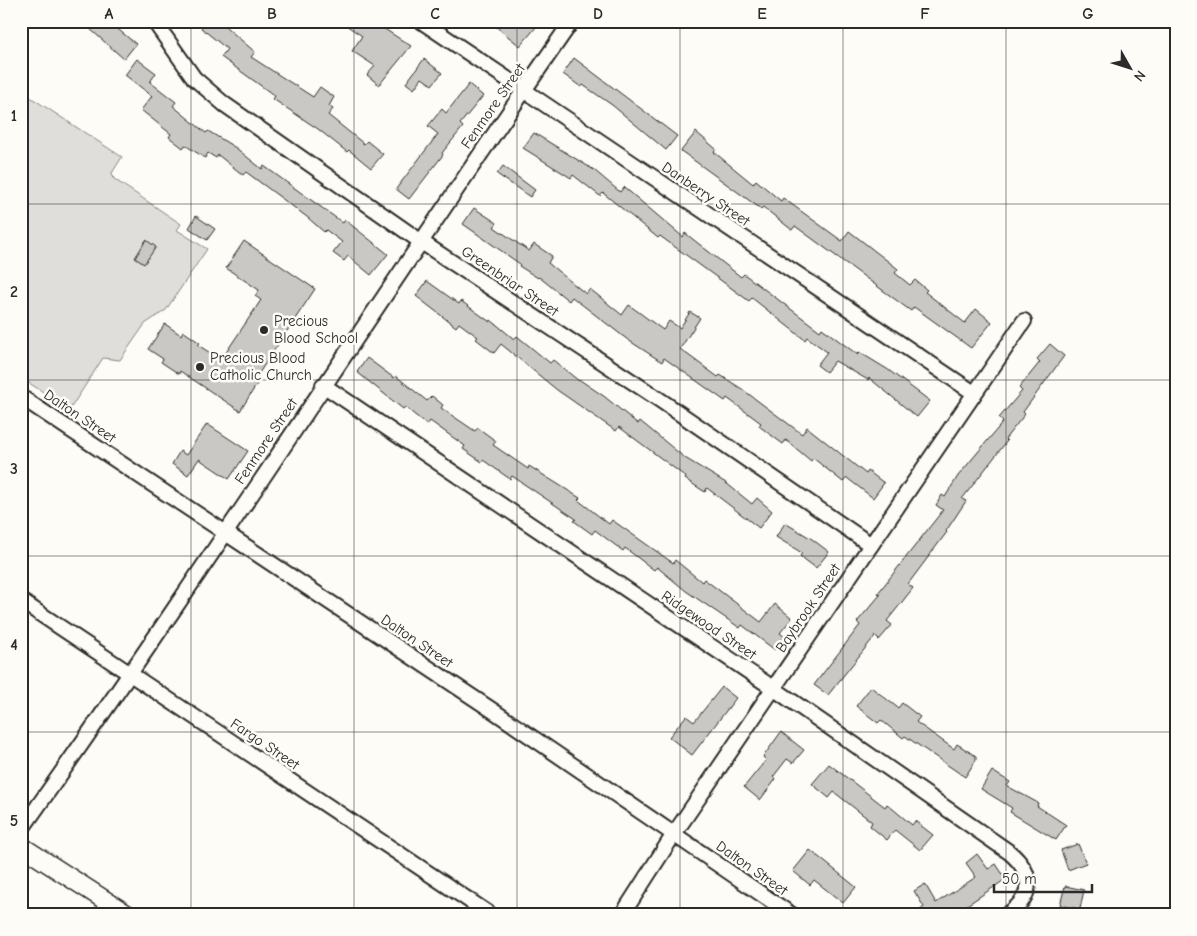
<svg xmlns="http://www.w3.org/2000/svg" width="1197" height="936" font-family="'Comic Neue',sans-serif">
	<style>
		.green { fill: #dfdeda; stroke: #858482 }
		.building { fill: #c9c8c4; stroke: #2b2b2b }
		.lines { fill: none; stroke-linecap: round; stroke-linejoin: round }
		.minor-casing { stroke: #2b2b2b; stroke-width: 18 }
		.major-casing { stroke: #2b2b2b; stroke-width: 21 }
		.minor { stroke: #fdfcf7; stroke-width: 14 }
		.major { stroke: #fdfcf7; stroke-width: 18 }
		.grid { fill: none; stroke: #2b2b2b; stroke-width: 1; stroke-opacity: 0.55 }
		.poi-dot { fill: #2b2b2b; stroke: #fdfcf7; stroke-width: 2 }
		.labels { text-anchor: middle; stroke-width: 5; stroke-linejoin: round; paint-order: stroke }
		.street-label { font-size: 15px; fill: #2b2b2b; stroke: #fdfcf7 }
		.poi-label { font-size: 15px; fill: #2b2b2b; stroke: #fdfcf7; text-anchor: start }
		.neatline { fill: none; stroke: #2b2b2b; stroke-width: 2 }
		.grid-label { font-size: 16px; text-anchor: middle; font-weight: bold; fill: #2b2b2b }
	</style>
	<rect width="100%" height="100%" fill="#fdfcf7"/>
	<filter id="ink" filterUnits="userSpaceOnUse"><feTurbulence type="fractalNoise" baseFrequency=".02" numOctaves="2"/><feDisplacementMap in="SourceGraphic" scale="10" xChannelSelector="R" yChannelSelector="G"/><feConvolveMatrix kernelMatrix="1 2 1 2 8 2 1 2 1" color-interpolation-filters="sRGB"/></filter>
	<g filter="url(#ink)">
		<polygon class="green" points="21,91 122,157 112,173 114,179 181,224 177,230 207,249 166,310 145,324 120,360 103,358 70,409 21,378"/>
		<g class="building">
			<polygon points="81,21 108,21 136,44 124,59"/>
			<polygon points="207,21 219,21 255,52 251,57 313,97 320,87 334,97 329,106 333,109 328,115 364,144 367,141 383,154 371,168 349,150 347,152 318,129 273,99 275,96 221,57 227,49 201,28"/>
			<polygon points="340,21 372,21 411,46 379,85 367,75 375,66 352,51 362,36"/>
			<polygon points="489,21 532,21 537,26 520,46"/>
			<polygon points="574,58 677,136 666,150 612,105 583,85 581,87 563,74"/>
			<polygon points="137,59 156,73 150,82 176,102 173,106 206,133 208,131 236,148 262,169 264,166 343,223 345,220 388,254 371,275 348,256 344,261 333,253 342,242 326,230 324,232 307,217 246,172 243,175 218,155 216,158 208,153 205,158 185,145 183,148 169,137 171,134 141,110 152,96 125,75"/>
			<polygon points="424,59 442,73 432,85 422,78 414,89 406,83"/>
			<polygon points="469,84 483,96 460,124 463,127 442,153 443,155 409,199 396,189 438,134 428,126 442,109 446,113"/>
			<polygon points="696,132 716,149 714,152 753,184 756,180 781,201 783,198 842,241 849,231 898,269 895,273 910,285 915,280 927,290 925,292 965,323 976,309 992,322 971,348 914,307 911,311 795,226 792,230 763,207 761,209 681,151"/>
			<polygon points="534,133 594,170 620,192 624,187 683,237 685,233 741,277 744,274 820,331 822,328 858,355 859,352 887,369 930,401 917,417 869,378 868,380 835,361 826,372 817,365 827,352 807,337 805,340 752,298 749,301 660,236 658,238 603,193 600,196 573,175 571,178 523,148"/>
			<polygon points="503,166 535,190 530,197 497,174"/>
			<polygon points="474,208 497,223 494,227 529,251 534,244 552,256 548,263 586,294 590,289 622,315 629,305 663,330 669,321 680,328 690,312 700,318 680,349 718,377 720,375 742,389 802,434 807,427 866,474 868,471 884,483 873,498 847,478 843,482 813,458 811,461 786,440 783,444 759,426 761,423 727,398 725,401 664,358 662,362 628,340 572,297 569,301 539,277 538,278 519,266 520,264 463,224"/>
			<polygon points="196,216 215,229 207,240 189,228"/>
			<polygon points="146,240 156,247 144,264 135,258"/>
			<polygon points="244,241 315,289 253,382 257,384 240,411 180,371 179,374 161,362 163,359 148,349 165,324 181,335 183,331 200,343 198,345 221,360 261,300 255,296 259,290 226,268"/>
			<polygon points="427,281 459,304 461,301 490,322 491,320 514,339 517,336 550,363 553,360 579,381 580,380 605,397 638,424 640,421 685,458 726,483 752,504 757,498 772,511 759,528 707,488 705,492 685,479 686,477 619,427 616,431 557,390 501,344 494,353 476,339 478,337 459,323 456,327 416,296"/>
			<polygon points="1050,344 1064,356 1023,412 1025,414 1005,439 1007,441 962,499 966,501 946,531 947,532 908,584 913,588 887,621 892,625 879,640 875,636 828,695 814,685 860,625 857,622 880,595 878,593 943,510 936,505 942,495 945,497 958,476 1003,422 999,418 1022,391 1019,388 1040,362 1037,359"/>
			<polygon points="367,358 394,378 396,376 427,401 432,396 443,405 441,408 475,431 478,428 496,441 493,445 528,469 529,466 580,498 578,500 609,524 612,520 673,563 675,560 702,582 704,579 761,622 775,604 792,618 780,633 785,637 775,650 742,625 740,628 686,591 657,567 654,570 625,548 623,551 595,530 592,534 574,521 576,519 512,476 510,479 483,460 482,462 463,449 465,446 430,421 427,425 405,407 403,409 357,372"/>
			<polygon points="207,424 248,451 229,479 199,459 188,475 172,464 180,451 186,455"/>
			<polygon points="785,523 812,539 829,552 816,568 800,556 802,553 776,537"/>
			<polygon points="722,687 736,698 692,755 669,737 686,716 694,722"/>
			<polygon points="871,687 898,708 902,703 920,717 916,722 954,749 957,744 976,756 976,760 965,777 905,736 903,738 881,720 878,723 856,706"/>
			<polygon points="781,732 804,750 793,763 787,759 773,777 776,779 760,800 744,787 766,760 763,757"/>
			<polygon points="829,764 885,807 887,804 912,825 915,821 933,835 920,850 895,830 887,840 870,826 872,822 834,792 829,798 812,784"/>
			<polygon points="992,771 1010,782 1007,786 1038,803 1037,806 1066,825 1056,840 1010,812 1012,808 981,789"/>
			<polygon points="1078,844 1086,863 1068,870 1061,850"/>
			<polygon points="810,850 856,887 843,903 814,880 810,885 793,871"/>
			<polygon points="977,854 988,869 996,864 1006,879 952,915 914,915 924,907 914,891 925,884 936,903 976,877 966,863"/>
			<polygon points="1065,886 1084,890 1080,909 1060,905"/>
		</g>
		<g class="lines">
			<defs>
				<g id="minor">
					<polyline points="154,21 194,78 224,104 420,241 660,400 871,545"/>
					<polyline points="421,21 974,393"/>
					<path d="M323,385l450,303 236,164c25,21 26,43 -2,63"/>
					<polyline points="21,397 495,712 792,915"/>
					<polyline points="21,601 491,915"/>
					<path d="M21,830c189,-266 364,-541 551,-809"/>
					<polyline points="622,915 674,834 1024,321"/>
				</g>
				<polyline id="major" points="21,846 128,915"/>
			</defs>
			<use href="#minor" class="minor-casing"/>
			<use href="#major" class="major-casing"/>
			<use href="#minor" class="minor"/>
			<use href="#major" class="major"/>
		</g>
	</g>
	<path class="grid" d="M191,21v894M354,21v894M517,21v894M680,21v894M843,21v894M1006,21v894M21,204h1155M21,380h1155M21,556h1155M21,732h1155"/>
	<g class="poi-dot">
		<circle cx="264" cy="330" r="5"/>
		<circle cx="200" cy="367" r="5"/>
	</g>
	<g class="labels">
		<g class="street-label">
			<text transform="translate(493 106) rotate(-55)" y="5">Fenmore Street</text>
			<text transform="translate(706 194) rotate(34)" y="5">Danberry Street</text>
			<text transform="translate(510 281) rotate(34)" y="5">Greenbriar Street</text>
			<text transform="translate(80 416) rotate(34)" y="5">Dalton Street</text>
			<text transform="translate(266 441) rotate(-56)" y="5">Fenmore Street</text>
			<text transform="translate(808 608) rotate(-56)" y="5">Baybrook Street</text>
			<text transform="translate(709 625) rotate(34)" y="5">Ridgewood Street</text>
			<text transform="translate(417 641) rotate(34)" y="5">Dalton Street</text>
			<text transform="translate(265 744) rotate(34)" y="5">Fargo Street</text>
			<text transform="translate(752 868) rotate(35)" y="5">Dalton Street</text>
		</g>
		<g class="poi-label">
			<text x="274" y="326">Precious<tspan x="274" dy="17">Blood School</tspan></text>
			<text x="210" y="363">Precious Blood<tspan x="210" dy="17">Catholic Church</tspan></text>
		</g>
	</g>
	<rect width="1197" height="936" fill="none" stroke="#fdfcf7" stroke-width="55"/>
	<g transform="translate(1130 68) rotate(129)" stroke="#fdfcf7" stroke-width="4" paint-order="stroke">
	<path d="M0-4L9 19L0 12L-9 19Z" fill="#2b2b2b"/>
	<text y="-8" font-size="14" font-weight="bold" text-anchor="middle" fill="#2b2b2b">N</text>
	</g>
	<path d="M994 884v8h98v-8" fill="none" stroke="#2b2b2b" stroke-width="2.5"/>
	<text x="1002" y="884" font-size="15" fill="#2b2b2b" stroke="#fdfcf7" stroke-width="4" paint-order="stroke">50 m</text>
	<rect x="28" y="28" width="1142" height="880" class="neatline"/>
	<g class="grid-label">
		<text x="109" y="19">A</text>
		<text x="272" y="19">B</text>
		<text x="435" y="19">C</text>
		<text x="598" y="19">D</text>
		<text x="762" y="19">E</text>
		<text x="925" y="19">F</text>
		<text x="1088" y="19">G</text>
		<text x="14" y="121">1</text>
		<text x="14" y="297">2</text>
		<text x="14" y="474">3</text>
		<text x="14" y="650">4</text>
		<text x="14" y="826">5</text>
	</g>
</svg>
